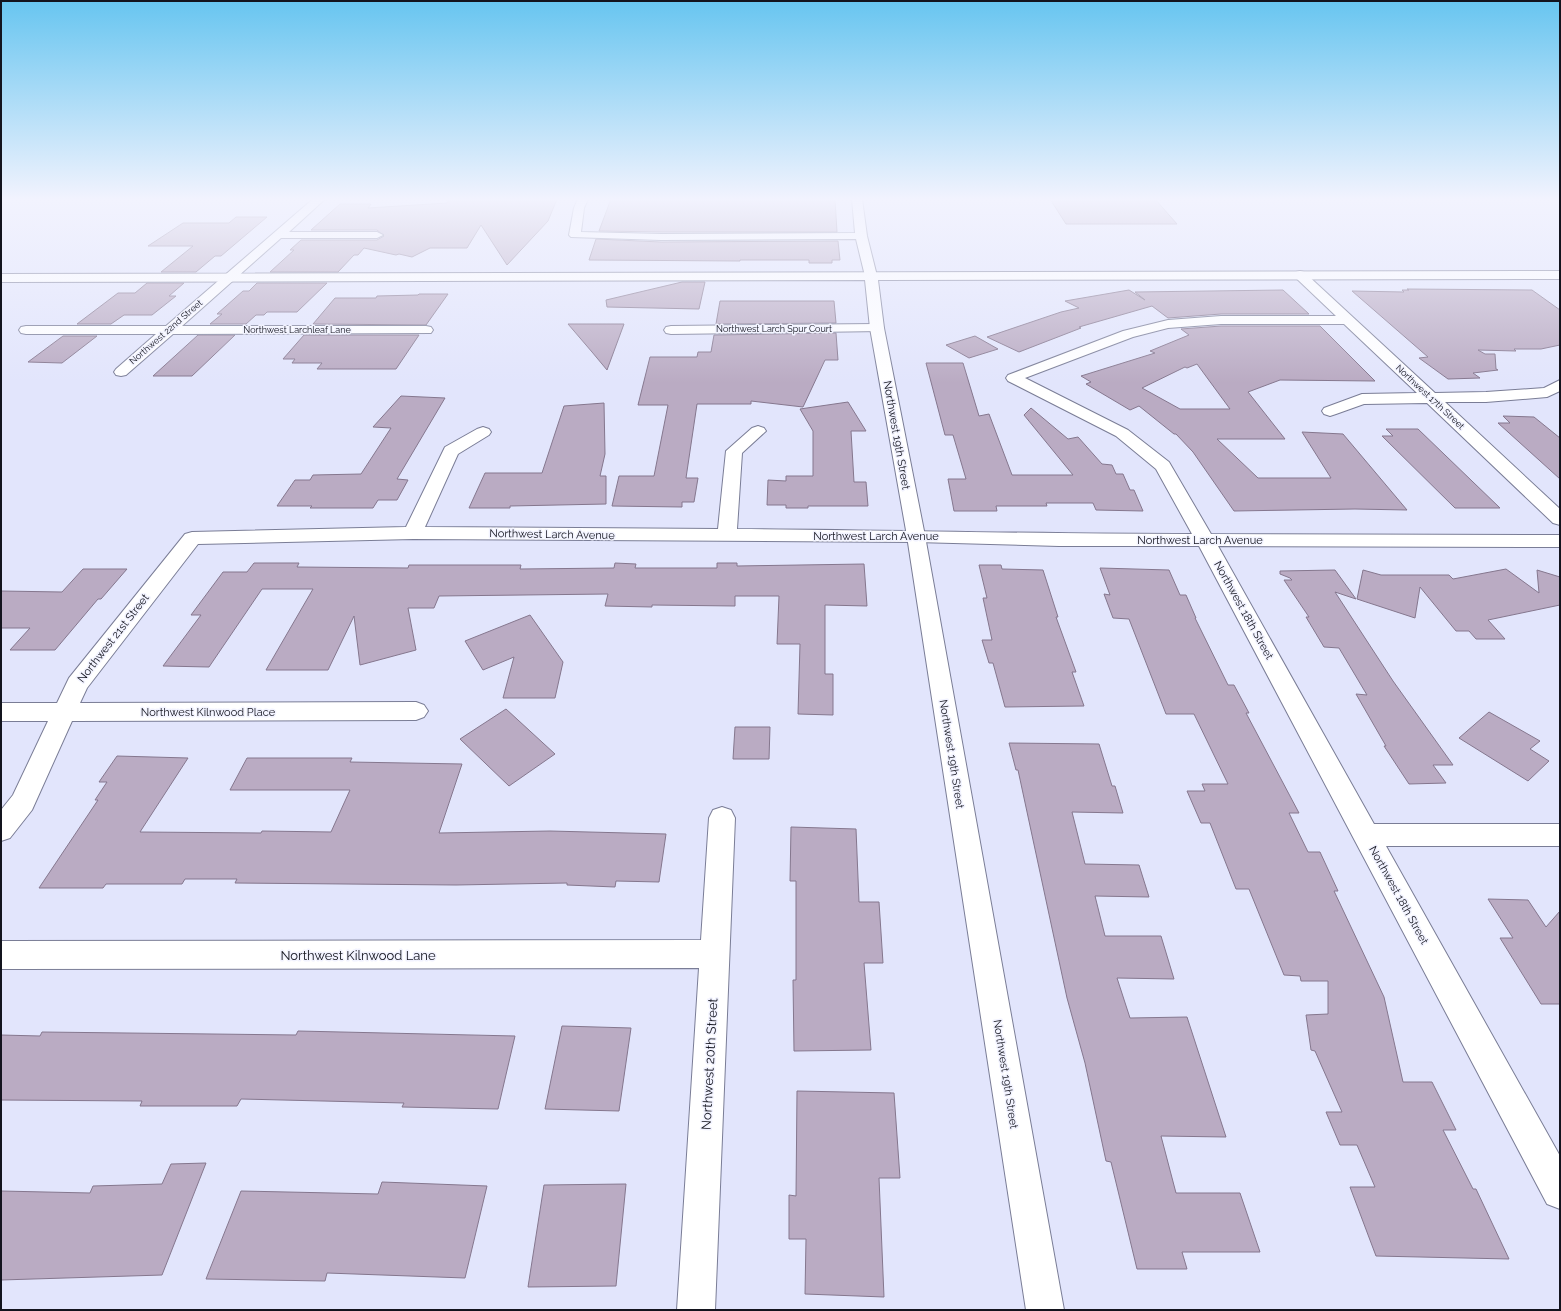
<svg xmlns="http://www.w3.org/2000/svg" width="1561" height="1311" font-family="Raleway,sans-serif">
	<style>
		.building { fill: #baabc3; stroke: #85778e; fill-rule: evenodd }
		.lines { fill: none; stroke-linecap: round; stroke-linejoin: round }
		.street-casing { stroke: #7a7d96; stroke-width: 2 }
		.secondary-casing { stroke: #7a7d96; stroke-width: 2 }
		.street { fill: #fff; fill-rule: evenodd }
		.secondary { fill: #fff; fill-rule: evenodd }
		.labels { text-anchor: middle; stroke-width: 3; stroke-linejoin: round; paint-order: stroke }
		.far-street-label { font-size: 9px; fill: #13141e; stroke: #f2f3ff }
		.street-label { font-size: 11px; fill: #13141e; stroke: #f2f3ff }
		.near-street-label { font-size: 13px; fill: #13141e; stroke: #f2f3ff }
	</style>
	<rect width="100%" height="100%" fill="#e2e5fc"/>
	<g class="building">
		<polygon points="450,199 557,199 548,221 507,265 481,225 467,248 430,248 412,257 399,254 396,255 364,248 358,255 354,255 338,272 270,272 294,250 290,250 301,240 377,240 384,236 377,230 311,230 340,204 371,204 368,208 447,203"/>
		<polygon points="611,199 835,199 837,232 661,232 599,231"/>
		<polygon points="1050,199 1155,199 1177,224 1066,224"/>
		<polygon points="236,217 267,217 221,256 215,256 196,272 161,272 193,246 148,246 183,223 229,223"/>
		<polygon points="596,239 661,242 838,241 840,260 832,260 832,263 809,263 809,260 740,260 740,261 589,260"/>
		<polygon points="682,282 705,282 699,309 607,307 606,300"/>
		<polygon points="147,283 184,283 169,296 176,296 152,315 124,315 111,324 77,324 118,293 135,293"/>
		<polygon points="257,283 327,283 297,312 267,312 264,315 256,315 246,324 210,324 222,314 217,314 243,291 249,291"/>
		<polygon points="1407,289 1532,290 1560,310 1560,345 1541,349 1514,349 1516,351 1478,350 1485,354 1495,354 1496,369 1498,370 1473,373 1480,378 1448,379 1419,358 1428,357 1352,291 1404,292 1402,290 1409,290"/>
		<polygon points="1129,290 1145,300 1135,292 1283,290 1309,314 1221,314 1168,318 1152,306 1079,327 1081,328 1019,352 987,337 1061,312 1079,308 1065,301"/>
		<polygon points="419,294 448,294 426,325 313,324 335,298 376,298 377,296 418,295"/>
		<polygon points="720,301 834,301 836,323 716,324"/>
		<polygon points="568,324 624,324 607,370 592,352"/>
		<path d="M1221,326h99l55,55 -95,-1 -32,12 37,47h-68l41,39h73l-29,-46 41,2 64,76 -52,-1 -121,2 -41,-59 -17,-18h-2l-35,-28 -9,4 -44,-26 5,-2 -10,-6 74,-23 -5,-2 39,-16 -8,-6zM1197,364l33,45h-50l-38,-21 43,-21 2,1z"/>
		<polygon points="836,333 838,360 825,360 803,407 751,401 751,404 697,404 686,478 698,478 694,502 682,502 682,507 612,506 619,476 654,476 668,405 638,405 650,357 697,357 698,352 711,352 714,335"/>
		<polygon points="198,335 235,335 192,376 153,376"/>
		<polygon points="304,335 419,335 396,369 317,369 322,363 292,363 295,359 283,359"/>
		<polygon points="63,336 97,336 62,363 28,362"/>
		<polygon points="975,336 998,349 969,358 946,345"/>
		<polygon points="926,363 963,363 979,416 989,414 1012,475 1073,475 1024,415 1031,408 1068,439 1078,437 1102,464 1112,465 1116,474 1123,474 1130,490 1134,490 1143,511 1096,510 1093,503 1046,503 1047,506 996,506 997,511 954,511 948,479 966,479 953,435 945,435"/>
		<polygon points="401,396 445,398 397,479 408,480 397,500 378,500 373,508 310,508 312,506 277,506 295,480 310,480 313,475 361,474 391,428 373,427"/>
		<polygon points="848,402 866,431 851,431 854,482 866,482 868,506 808,506 808,508 786,508 786,505 767,505 768,480 786,481 786,476 813,476 813,431 800,409"/>
		<polygon points="604,403 605,454 600,476 606,476 606,504 510,506 510,508 469,508 485,473 542,473 564,406"/>
		<polygon points="1503,416 1534,417 1560,438 1560,479 1498,423 1510,423"/>
		<polygon points="1386,429 1418,429 1500,508 1455,508 1382,436 1393,436"/>
		<polygon points="254,563 299,563 297,567 408,568 409,565 521,565 520,569 614,568 615,563 636,564 635,568 717,568 717,563 737,563 737,566 864,564 867,606 825,605 825,674 833,674 833,715 798,714 800,644 777,644 779,596 735,596 735,606 652,605 652,607 605,606 608,594 439,596 434,608 408,608 416,650 360,665 354,616 328,670 266,670 313,589 262,589 209,667 163,666 201,615 191,615 223,572 247,572"/>
		<polygon points="979,565 1001,565 1002,569 1043,570 1058,617 1056,617 1076,672 1072,672 1084,706 1005,707 993,663 989,663 982,640 992,640 983,598 987,598"/>
		<polygon points="1100,568 1169,570 1180,595 1186,595 1196,618 1195,618 1228,685 1234,685 1249,713 1246,713 1299,813 1289,813 1308,852 1320,852 1338,891 1334,891 1384,997 1403,1082 1432,1082 1456,1130 1443,1130 1473,1189 1476,1189 1509,1259 1376,1256 1350,1187 1375,1187 1357,1145 1340,1145 1326,1112 1342,1112 1315,1051 1311,1050 1306,1015 1328,1014 1328,981 1301,981 1300,976 1284,975 1249,889 1236,889 1210,823 1201,823 1187,791 1205,791 1202,784 1228,784 1194,714 1166,714 1129,619 1113,618 1104,594 1110,595"/>
		<polygon points="83,569 127,569 101,599 98,599 55,650 10,650 30,628 1,628 1,591 62,592"/>
		<polygon points="1506,569 1539,593 1537,570 1560,577 1560,605 1488,620 1505,639 1476,639 1469,631 1456,631 1420,587 1415,618 1357,599 1363,570 1381,575 1449,575 1453,579"/>
		<polygon points="1335,570 1356,599 1335,592 1393,681 1453,765 1433,765 1446,783 1409,784 1384,746 1386,746 1356,694 1367,695 1339,648 1324,647 1306,617 1309,617 1284,580 1292,580 1290,578 1280,574 1280,571"/>
		<polygon points="530,615 563,662 555,698 503,698 514,657 483,670 465,641"/>
		<polygon points="506,709 555,754 509,786 460,739"/>
		<polygon points="1489,712 1540,741 1530,749 1549,761 1528,781 1459,738"/>
		<polygon points="735,727 770,727 769,759 733,759"/>
		<polygon points="1009,743 1099,744 1112,786 1115,786 1123,813 1072,812 1085,864 1139,865 1149,897 1095,896 1105,936 1161,936 1174,979 1117,978 1130,1018 1187,1017 1226,1137 1161,1136 1176,1193 1240,1193 1260,1252 1182,1252 1187,1269 1137,1269 1111,1162 1106,1161 1085,1063 1067,998 1018,770 1016,770"/>
		<polygon points="117,756 188,758 140,832 261,833 262,831 331,832 350,790 230,790 247,758 352,758 350,762 462,764 439,833 550,831 666,834 659,882 616,881 615,887 567,885 567,883 456,885 235,883 237,879 185,879 182,884 106,884 103,888 39,888 98,800 95,800 107,782 99,782"/>
		<polygon points="791,827 856,829 859,902 879,902 883,963 864,963 871,1050 794,1051 793,980 796,980 796,881 790,881"/>
		<polygon points="1488,899 1528,900 1546,927 1560,911 1560,1004 1541,1004 1500,938 1513,938"/>
		<polygon points="562,1026 631,1028 619,1111 545,1109"/>
		<polygon points="298,1031 515,1036 498,1109 402,1107 404,1103 241,1099 237,1106 140,1106 142,1101 1,1100 1,1035 40,1036 42,1032 296,1035"/>
		<polygon points="797,1091 894,1093 900,1178 879,1178 884,1297 805,1294 806,1239 789,1239 789,1195 796,1196"/>
		<polygon points="206,1163 162,1275 1,1280 1,1191 90,1193 93,1186 162,1184 171,1164"/>
		<polygon points="382,1182 487,1186 465,1278 327,1273 325,1281 206,1279 241,1191 378,1194"/>
		<polygon points="626,1184 616,1286 528,1287 544,1185"/>
	</g>
	<g class="lines">
		<defs>
			<g id="street">
				<polygon points="313,199 325,199 289,232 377,232 383,235 377,238 281,238 182,326 426,326 431,327 433,330 431,333 173,334 126,375 121,376 116,375 114,372 116,369 156,334 26,334 21,333 19,330 21,327 26,326 166,326"/>
				<polygon points="578,199 588,199 584,208 581,232 661,234 855,233 852,199 862,199 867,236 877,276 875,279 867,279 865,276 856,239 661,240 571,237 569,235 574,208"/>
				<path d="M1300,271l4,1 131,121 51,-1 58,-4 16,-8v11l-13,6 -61,5h-41l115,107v16l-7,-2 -126,-120 -63,1 -28,10 -6,2 -6,-2 -2,-3 2,-3 38,-14 55,-1 -73,-69h-123l-53,4 -35,9 -108,41 103,52 41,32 42,72 349,1v12l-342,-1 156,278h186v22h-174l174,310v53l-13,-5 -348,-658h-140l-143,-4 -503,-3 -215,5 -111,144 -7,15 336,-1 8,3 4,6 -4,6 -8,3 -344,1 -40,89 -22,28 -9,3v-31l12,-15 35,-74h-47v-18h56l12,-25 116,-144 7,-2 214,-5 39,-80 32,-18 6,-2 6,2 2,3 -2,3 -31,19 -33,73 293,2 8,-78 26,-23 6,-2 6,2 2,3 -24,22 -5,76c152,1 304,5 455,5l-36,-65 -40,-33 -108,-55 -2,-3 2,-3 115,-44 45,-11 53,-4h115l-40,-38 -2,-3 2,-3z"/>
				<polygon points="877,324 882,325 884,328 882,331 671,334 666,333 664,330 666,327 671,326"/>
				<polygon points="722,807 731,810 735,818 715,1310 677,1310 699,968 1,969 1,941 701,940 709,818 713,810"/>
			</g>
			<polygon id="secondary" points="1560,271 1560,279 878,280 884,328 925,536 1064,1310 1026,1310 907,536 870,328 865,280 1,282 1,274"/>
		</defs>
		<use href="#street" class="street-casing"/>
		<use href="#secondary" class="secondary-casing"/>
		<use href="#street" class="street"/>
		<use href="#secondary" class="secondary"/>
	</g>
	<linearGradient id="sky" x2="0" y2="1"><stop stop-color="#67c5f0"/><stop offset="0.52" stop-color="#f2f3fe"/><stop offset="1" stop-color="#f2f3fe" stop-opacity="0"/></linearGradient>
	<rect width="1561" height="383" fill="url(#sky)"/>
	<g class="labels">
		<g class="far-street-label">
			<text x="774" y="332">Northwest Larch Spur Court</text>
			<text x="297" y="333">Northwest Larchleaf Lane</text>
			<text transform="translate(166 332) rotate(-41)" y="3">Northwest 22nd Street</text>
			<text transform="translate(1430 397) rotate(43)" y="3">Northwest 17th Street</text>
		</g>
		<g class="street-label">
			<text transform="translate(897 435) rotate(80)" y="4">Northwest 19th Street</text>
			<text transform="translate(552 534) rotate(1)" y="4">Northwest Larch Avenue</text>
			<text x="876" y="540">Northwest Larch Avenue</text>
			<text x="1200" y="544">Northwest Larch Avenue</text>
			<text transform="translate(1244 610) rotate(61)" y="4">Northwest 18th Street</text>
			<text transform="translate(113 638) rotate(-52)" y="4">Northwest 21st Street</text>
			<text x="208" y="716">Northwest Kilnwood Place</text>
			<text transform="translate(952 754) rotate(81)" y="4">Northwest 19th Street</text>
			<text transform="translate(1399 895) rotate(61)" y="4">Northwest 18th Street</text>
			<text transform="translate(1006 1074) rotate(81)" y="4">Northwest 19th Street</text>
		</g>
		<g class="near-street-label">
			<text x="358" y="960">Northwest Kilnwood Lane</text>
			<text transform="translate(709 1064) rotate(-87)" y="5">Northwest 20th Street</text>
		</g>
	</g>
	<rect width="1561" height="1311" fill="none" stroke="#13141e" stroke-width="4"/>
</svg>
